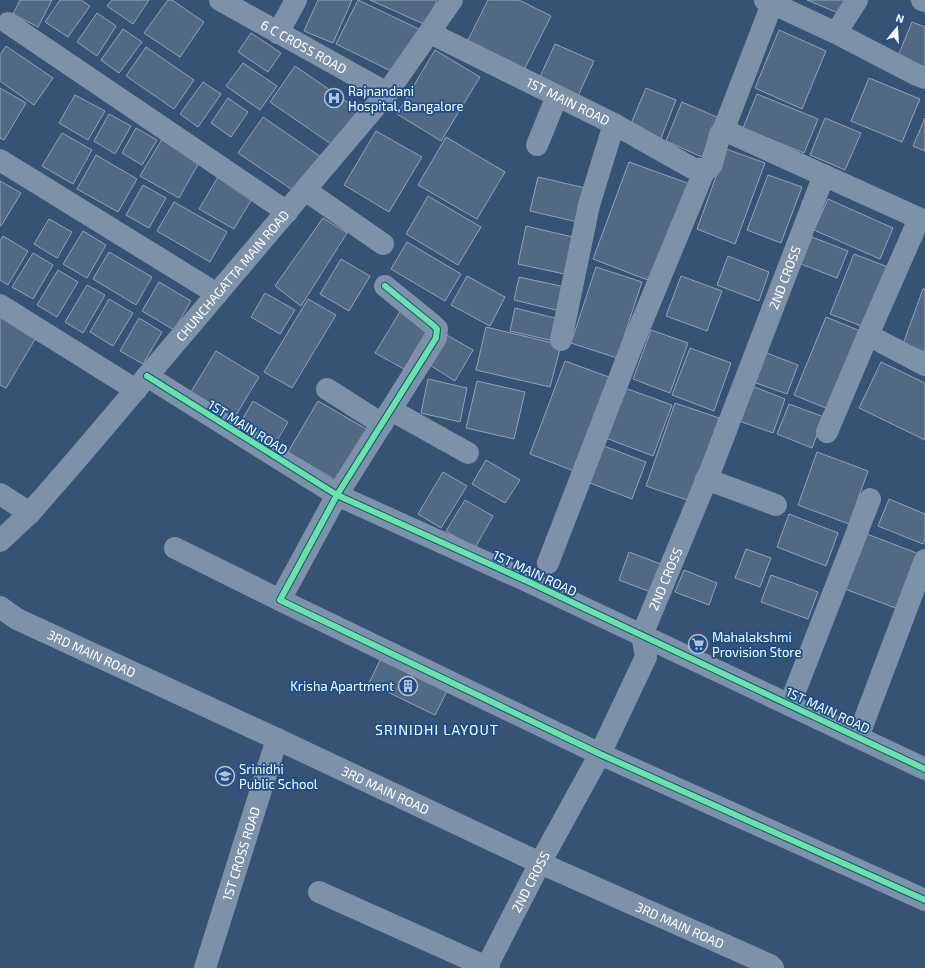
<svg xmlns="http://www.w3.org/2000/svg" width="925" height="968" font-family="'Exo 2',sans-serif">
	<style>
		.building { fill: #526984; stroke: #92a2b6 }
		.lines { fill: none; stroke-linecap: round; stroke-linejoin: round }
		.minor { stroke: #7d92a8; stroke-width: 22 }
		.cycleway-casing { stroke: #1b4f8f; stroke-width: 8 }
		.cycleway { stroke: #66e7a1; stroke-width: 6 }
		.labels { text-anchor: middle; stroke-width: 3.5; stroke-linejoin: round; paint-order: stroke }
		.street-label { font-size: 13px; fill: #fff; stroke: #1b4f8f }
		.poi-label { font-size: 13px; fill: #fff; stroke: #1b4f8f; text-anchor: start }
		.neighbourhood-label { font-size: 14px; letter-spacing: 1px; fill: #fff; stroke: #1b4f8f }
	</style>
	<rect width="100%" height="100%" fill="#365274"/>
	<g class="building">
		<polygon points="20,0 52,0 38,27 13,14"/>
		<polygon points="60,0 81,0 90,6 68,37 45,22"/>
		<polygon points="112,0 149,0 133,24 107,6"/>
		<polygon points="168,0 172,0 204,22 180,57 144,33"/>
		<polygon points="318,0 352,0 333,43 304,31"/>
		<polygon points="358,0 421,30 399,75 336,44"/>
		<polygon points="370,0 437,0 426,25"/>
		<polygon points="488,0 519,0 551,16 524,70 467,42"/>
		<polygon points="807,0 850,0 843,15"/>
		<polygon points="97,13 116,26 97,56 77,42"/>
		<polygon points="912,22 925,27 925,69 895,63"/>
		<polygon points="123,29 142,42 119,73 101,60"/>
		<polygon points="779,30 826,51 802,109 755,88"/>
		<polygon points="251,33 281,53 268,72 238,52"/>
		<polygon points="555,44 594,61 577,98 538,81"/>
		<polygon points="6,46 53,78 34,105 0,81 0,55"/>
		<polygon points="146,47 194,80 174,109 126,76"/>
		<polygon points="435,50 480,77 441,141 397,114"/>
		<polygon points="243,63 277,86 260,110 226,86"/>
		<polygon points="295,66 359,110 334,146 270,102"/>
		<polygon points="869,78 920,99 902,142 851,121"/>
		<polygon points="203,82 221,94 198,127 180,114"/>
		<polygon points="0,88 26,103 4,140 0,138"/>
		<polygon points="646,88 676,100 661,138 630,126"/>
		<polygon points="757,94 818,119 804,153 743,128"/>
		<polygon points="75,95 105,111 88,140 59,123"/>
		<polygon points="228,98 248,112 231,137 211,123"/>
		<polygon points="682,102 719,118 702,157 666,141"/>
		<polygon points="109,114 131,126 115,154 94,141"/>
		<polygon points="263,117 321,157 297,193 238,153"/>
		<polygon points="825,118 861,133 845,170 810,155"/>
		<polygon points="925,118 925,151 913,146"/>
		<polygon points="136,128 157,140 142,165 122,153"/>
		<polygon points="376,131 422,157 389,212 344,185"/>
		<polygon points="62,133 92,150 73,184 42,166"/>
		<polygon points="446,137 505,172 477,219 418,185"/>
		<polygon points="162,139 200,161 179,198 140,176"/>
		<polygon points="726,149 765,163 735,244 697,229"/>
		<polygon points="96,155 137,179 118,212 77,189"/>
		<polygon points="629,162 690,184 653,282 593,259"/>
		<polygon points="768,175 802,187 781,243 747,230"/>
		<polygon points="218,177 253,197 234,229 199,209"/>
		<polygon points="538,177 585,188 578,222 530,211"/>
		<polygon points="0,181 21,193 1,226 0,226"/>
		<polygon points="143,185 166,198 149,228 126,215"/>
		<polygon points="428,196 481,227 458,265 406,234"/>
		<polygon points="828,199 893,228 880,259 814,230"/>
		<polygon points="174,202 227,232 210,262 157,231"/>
		<polygon points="323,218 347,233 301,306 275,286"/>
		<polygon points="49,219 72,232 57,258 34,244"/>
		<polygon points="526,226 577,238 569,275 518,264"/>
		<polygon points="83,231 106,245 87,278 63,264"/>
		<polygon points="3,236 28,251 8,285 0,280 0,241"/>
		<polygon points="812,237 848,251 837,278 801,264"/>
		<polygon points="407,242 461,274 445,301 391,269"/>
		<polygon points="109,252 152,277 136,305 93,279"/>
		<polygon points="33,253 53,265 33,299 12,287"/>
		<polygon points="854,254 888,267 864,327 830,314"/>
		<polygon points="728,256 769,272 759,301 717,285"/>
		<polygon points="341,259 370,276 349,311 320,294"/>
		<polygon points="596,267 642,282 617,358 571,343"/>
		<polygon points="58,270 78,282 57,317 37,305"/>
		<polygon points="467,276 505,297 490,326 451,305"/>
		<polygon points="681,276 722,291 707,331 666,316"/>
		<polygon points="519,277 565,287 560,311 514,300"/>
		<polygon points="159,282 191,301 174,330 142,311"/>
		<polygon points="87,285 105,295 83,333 65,322"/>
		<polygon points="923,289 925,289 925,352 903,344"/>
		<polygon points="265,293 295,310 280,334 251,317"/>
		<polygon points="109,299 133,313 113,346 90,332"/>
		<polygon points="308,299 336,315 292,388 264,372"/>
		<polygon points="515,308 559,319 554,341 510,331"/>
		<polygon points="401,310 429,327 404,369 375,353"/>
		<polygon points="0,313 37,336 6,388 0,385"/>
		<polygon points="826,317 860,331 828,409 794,395"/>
		<polygon points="139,318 162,332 143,364 120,351"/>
		<polygon points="486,327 561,345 550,387 476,370"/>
		<polygon points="651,330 688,343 670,393 633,379"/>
		<polygon points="445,334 473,350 455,381 428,364"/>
		<polygon points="690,348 731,363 714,411 672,395"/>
		<polygon points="216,351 259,377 233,420 189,395"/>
		<polygon points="764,352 798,365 787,394 753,382"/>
		<polygon points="565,361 609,377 574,471 530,454"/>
		<polygon points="881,362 925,383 925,440 859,408"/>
		<polygon points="428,379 467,388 460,422 421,413"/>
		<polygon points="477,381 525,392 514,439 466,428"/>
		<polygon points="752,386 785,399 773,433 739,421"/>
		<polygon points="622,387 672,405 653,456 603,437"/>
		<polygon points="253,401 288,422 272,449 237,429"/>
		<polygon points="318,401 368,430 337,481 288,452"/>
		<polygon points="675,403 719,418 690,501 646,486"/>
		<polygon points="789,404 824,417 812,448 777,434"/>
		<polygon points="596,443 646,462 632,499 582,480"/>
		<polygon points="817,452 868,471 849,524 798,505"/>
		<polygon points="486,460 520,480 505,503 472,484"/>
		<polygon points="443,472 467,486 441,528 418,514"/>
		<polygon points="889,499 925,514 925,540 923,544 878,526"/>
		<polygon points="465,500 493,516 475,548 446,531"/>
		<polygon points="789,514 838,533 826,566 777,547"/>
		<polygon points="867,534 919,554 898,609 845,589"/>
		<polygon points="746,549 771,558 760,587 735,578"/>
		<polygon points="629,552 666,566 656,594 619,580"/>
		<polygon points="684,570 717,583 709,605 675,592"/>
		<polygon points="771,575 818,592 808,619 761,602"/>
		<polygon points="382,656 448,689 435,715 369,683"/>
	</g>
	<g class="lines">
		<g class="minor">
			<path id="s1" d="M220,0l167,93"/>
			<polyline points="765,0 836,33 915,74 925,78"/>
			<polyline points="922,0 925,1"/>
			<polyline points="8,23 287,212"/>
			<polyline points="278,33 296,0"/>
			<path id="s2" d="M430,33l184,91 80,45h11"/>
			<polyline points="836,33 857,0"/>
			<polyline points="723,131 772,4"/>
			<polyline points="537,145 557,96"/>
			<polyline points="0,160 217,294"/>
			<polyline points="305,190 383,244"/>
			<polyline points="385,286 433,325 437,329 436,338 337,495 280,600 600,754 925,900"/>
			<polyline points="0,305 136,390"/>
			<polyline points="868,335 925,365"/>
			<polyline points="561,340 589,205 614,124"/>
			<polyline points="147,376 337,495 527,581 925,769"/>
			<polyline points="327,389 382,424"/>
			<polyline points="391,410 468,453"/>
			<polyline points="827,432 868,335 919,219"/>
			<polyline points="706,479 776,505"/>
			<polyline points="0,494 30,513"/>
			<path id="s3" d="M0,541l30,-28 53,-61 304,-359 65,-93"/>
			<polyline points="175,548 280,600"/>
			<polyline points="548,563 631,348 705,169 709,168 712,164 720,134 723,131 728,132 925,221"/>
			<path id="s4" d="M0,607l17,12 260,120 263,124 230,102 3,3"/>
			<polyline points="790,704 870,499"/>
			<polyline points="858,737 925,560"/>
			<polyline points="319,892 489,968"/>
			<path id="s5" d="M205,968l72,-229"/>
			<path id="s6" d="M486,968l54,-105 60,-109 46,-97 -4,-22 71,-171 111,-289"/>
		</g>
		<defs>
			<g id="cycleway">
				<polyline points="385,286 433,325 437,329 436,338 337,495 280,600 600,754 925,900"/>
				<polyline points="147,376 337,495 527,581 925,769"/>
			</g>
		</defs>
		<use href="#cycleway" class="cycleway-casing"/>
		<use href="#cycleway" class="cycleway"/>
	</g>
	<defs>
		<symbol id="hospital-ring" viewBox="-11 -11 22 22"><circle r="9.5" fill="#1b4f8f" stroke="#b9c2ce" stroke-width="1.5"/><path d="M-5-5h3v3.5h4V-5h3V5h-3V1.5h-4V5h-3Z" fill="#b9c2ce"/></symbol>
		<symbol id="supermarket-ring" viewBox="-11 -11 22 22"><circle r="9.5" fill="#1b4f8f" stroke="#b9c2ce" stroke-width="1.5"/><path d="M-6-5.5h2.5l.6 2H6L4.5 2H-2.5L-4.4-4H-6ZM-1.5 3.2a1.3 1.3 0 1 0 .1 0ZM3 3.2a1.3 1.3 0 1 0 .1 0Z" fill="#b9c2ce"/></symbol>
		<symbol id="building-ring" viewBox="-11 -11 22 22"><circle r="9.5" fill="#1b4f8f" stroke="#b9c2ce" stroke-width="1.5"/><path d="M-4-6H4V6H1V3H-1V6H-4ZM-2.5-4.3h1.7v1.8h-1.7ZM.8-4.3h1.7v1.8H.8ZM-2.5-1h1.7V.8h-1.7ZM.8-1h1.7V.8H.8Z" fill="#b9c2ce"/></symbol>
		<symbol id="school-ring" viewBox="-11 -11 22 22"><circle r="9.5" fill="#1b4f8f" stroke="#b9c2ce" stroke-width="1.5"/><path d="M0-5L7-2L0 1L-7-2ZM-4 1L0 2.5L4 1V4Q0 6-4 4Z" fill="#b9c2ce"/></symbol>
	</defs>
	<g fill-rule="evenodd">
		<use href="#hospital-ring" x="323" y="87" width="22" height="22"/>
		<use href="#supermarket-ring" x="687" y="633" width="22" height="22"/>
		<use href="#building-ring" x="397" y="675" width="22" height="22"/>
		<use href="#school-ring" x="214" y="765" width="22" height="22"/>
	</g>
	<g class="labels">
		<g class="street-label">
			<text dy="5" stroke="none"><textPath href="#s1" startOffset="96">6 C CROSS ROAD</textPath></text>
			<text dy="5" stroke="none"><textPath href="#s2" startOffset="154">1ST MAIN ROAD</textPath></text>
			<text dy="5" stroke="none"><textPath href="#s3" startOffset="353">CHUNCHAGATTA MAIN ROAD</textPath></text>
			<text dy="5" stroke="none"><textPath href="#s6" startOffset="757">2ND CROSS</textPath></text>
			<text transform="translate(248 427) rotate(32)" y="5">1ST MAIN ROAD</text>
			<text transform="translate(535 573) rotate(25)" y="5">1ST MAIN ROAD</text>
			<text dy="5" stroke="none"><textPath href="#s6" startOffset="433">2ND CROSS</textPath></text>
			<text dy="5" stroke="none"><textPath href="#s4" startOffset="103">3RD MAIN ROAD</textPath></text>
			<text transform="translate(828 710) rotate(25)" y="5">1ST MAIN ROAD</text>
			<text dy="5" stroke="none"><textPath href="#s4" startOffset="427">3RD MAIN ROAD</textPath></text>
			<text dy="5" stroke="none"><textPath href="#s5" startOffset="120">1ST CROSS ROAD</textPath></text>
			<text dy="5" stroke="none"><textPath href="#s6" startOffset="97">2ND CROSS</textPath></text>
			<text dy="5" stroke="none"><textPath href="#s4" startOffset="751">3RD MAIN ROAD</textPath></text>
		</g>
		<g class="poi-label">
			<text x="348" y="96">Rajnandani<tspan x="348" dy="15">Hospital, Bangalore</tspan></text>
			<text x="712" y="642">Mahalakshmi<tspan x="712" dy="15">Provision Store</tspan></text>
			<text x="394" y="691" text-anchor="end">Krisha Apartment</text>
			<text x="239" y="774">Srinidhi<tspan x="239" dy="15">Public School</tspan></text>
		</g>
		<g class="neighbourhood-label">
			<text x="437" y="735">SRINIDHI LAYOUT</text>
		</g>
	</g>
	<g transform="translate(897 28) rotate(18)" stroke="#1b4f8f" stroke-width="3" paint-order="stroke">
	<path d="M0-3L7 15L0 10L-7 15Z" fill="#ffffff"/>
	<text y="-6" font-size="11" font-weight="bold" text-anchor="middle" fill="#ffffff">N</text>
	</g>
</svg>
